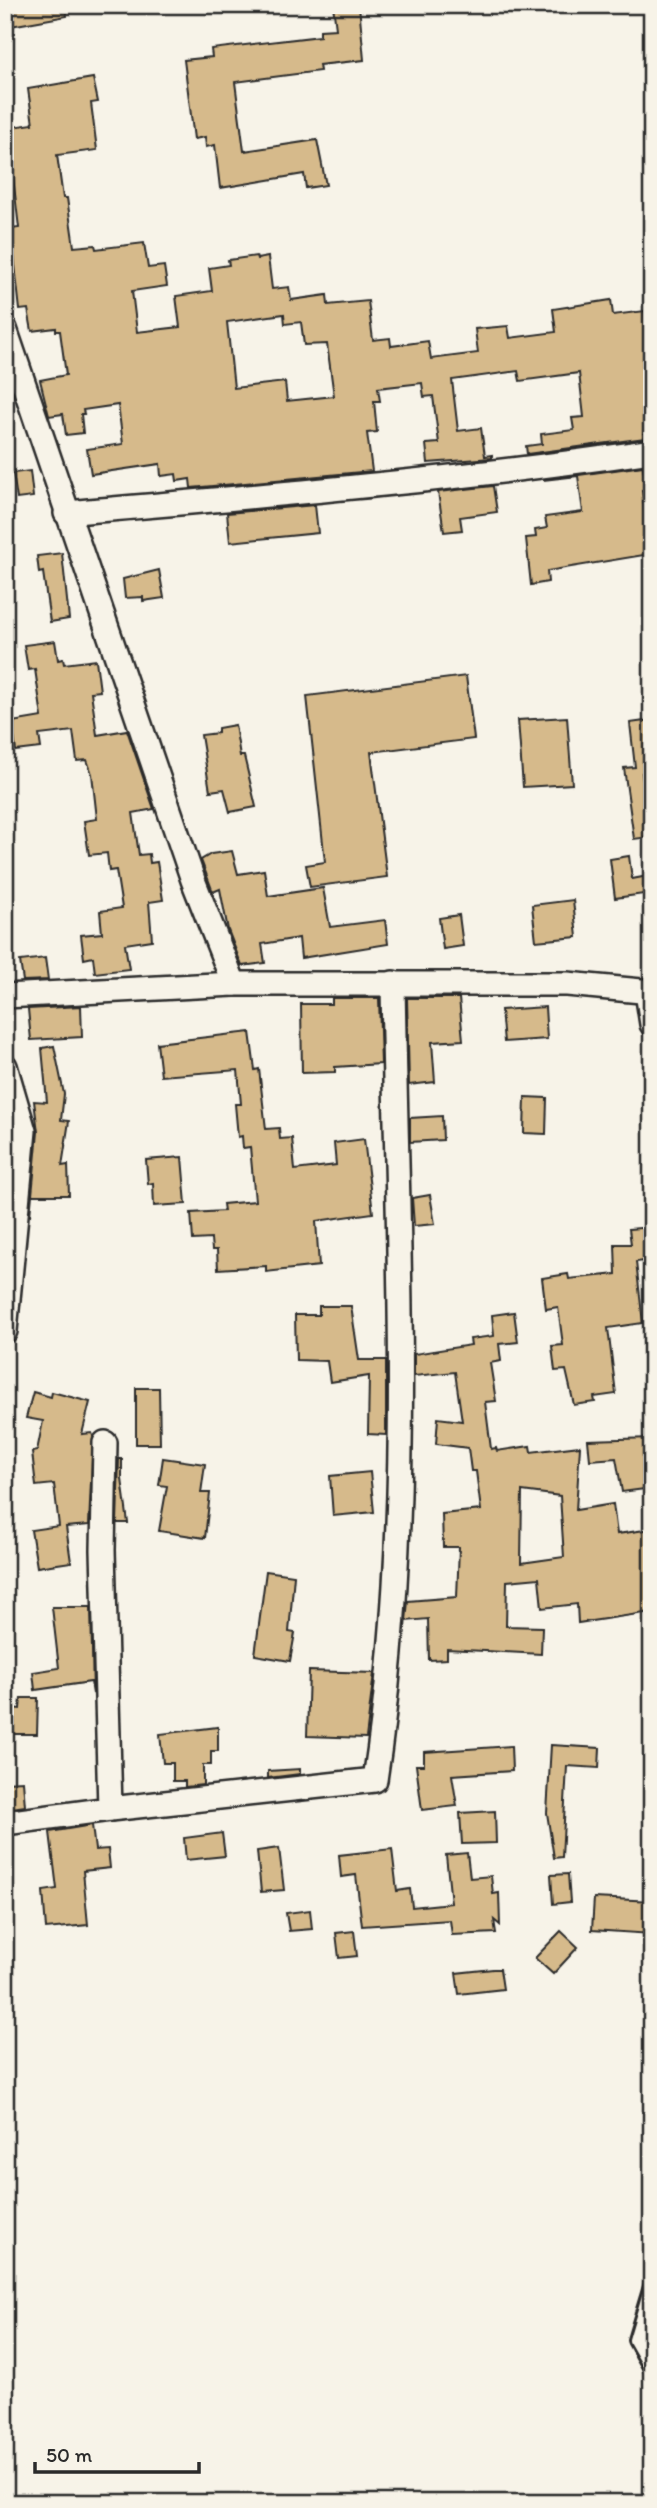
<svg xmlns="http://www.w3.org/2000/svg" width="657" height="2508" font-family="Itim,sans-serif">
	<style>
		.building { fill: #d6ba8b; stroke: #2b2b2b; stroke-width: 2; fill-rule: evenodd }
		.lines { fill: none; stroke-linecap: round; stroke-linejoin: round }
		.service-casing { stroke: #2b2b2b; stroke-width: 18 }
		.minor-casing { stroke: #2b2b2b; stroke-width: 28 }
		.service { stroke: #f7f3e8; stroke-width: 12 }
		.minor { stroke: #f7f3e8; stroke-width: 23 }
	</style>
	<rect width="100%" height="100%" fill="#f7f3e8"/>
	<filter id="ink" filterUnits="userSpaceOnUse"><feTurbulence type="fractalNoise" baseFrequency=".0143" numOctaves="2"/><feDisplacementMap in="SourceGraphic" scale="14" xChannelSelector="R" yChannelSelector="G"/><feConvolveMatrix kernelMatrix="1 2 1 2 8 2 1 2 1" color-interpolation-filters="sRGB"/></filter>
	<g filter="url(#ink)">
		<g class="building">
			<polygon points="5,5 66,5 67,16 5,27"/>
			<polygon points="333,5 359,5 364,60 319,65 320,71 235,82 244,151 317,140 326,185 306,188 304,174 220,188 215,145 206,147 205,137 194,139 184,60 212,57 211,49 320,36 320,30 336,29"/>
			<path d="M93,78l5,24 -7,1 6,47 -40,5 6,43h4l7,49 21,-2 1,4 48,-6 4,25 16,-2 3,20 -35,5 5,41 43,-5 -4,-31 36,-5 -3,-23 20,-3 -1,-5 28,-4 1,3 11,-2 4,32 17,-2 2,13 36,-5 1,10 40,-4 5,39 17,-2 1,8 37,-5 3,18 47,-6 -3,-24 33,-3 2,12 46,-6 -3,-23 58,-9 2,15 32,-4 4,33h3v88h-8l1,6 -118,16 -1,-8 16,-2 -1,-10 33,-4 -2,-12 12,-1 -5,-44 -59,8 -2,-10 -66,9 6,51 23,-3 4,28 7,-1v3l-64,5 -2,-19 13,-1 -6,-47 -9,1 -2,-14 -44,5 2,13h-6l3,31 -10,1 5,38 -181,17 -1,-9 -13,2 -1,-7 -15,2 -1,-12 -69,10 -4,-25 36,-5 -5,-39 -35,5 1,4h-3l2,19 -17,2 -3,-21 -14,2 -9,-36 26,-5 -6,-44h-4v-3l-24,3 -4,-22 -8,1 -9,-81 8,-1 -6,-51 -8,1v-50l28,-4 -5,-35zM284,314l1,10 16,-2 3,23 23,-1 7,52 -47,5 -2,-19 -51,6 -7,-66z"/>
			<polygon points="643,466 646,489 642,490 650,554 547,571 548,582 531,585 526,538 536,537 535,530 547,528 545,517 583,512 578,476 543,480"/>
			<polygon points="30,471 33,497 17,499 13,473"/>
			<polygon points="493,486 497,512 460,517 462,530 444,532 438,492"/>
			<polygon points="315,505 318,533 230,542 227,513"/>
			<polygon points="62,553 69,619 50,622 43,572 39,573 37,556"/>
			<polygon points="159,570 164,598 143,601 143,597 125,598 123,579"/>
			<polygon points="55,641 58,660 63,659 64,664 96,660 100,691 91,692 97,735 127,730 154,809 133,813 139,855 149,854 150,863 157,862 163,900 149,902 152,940 125,944 129,969 95,973 93,957 84,959 81,935 102,933 100,911 122,908 116,870 109,871 107,853 89,855 84,821 97,819 92,774 87,760 77,761 73,731 39,735 41,748 16,751 12,722 42,717 35,669 28,670 24,645"/>
			<polygon points="466,676 474,739 371,752 387,877 310,887 306,865 325,862 307,696"/>
			<polygon points="567,717 572,784 523,787 518,720"/>
			<polygon points="652,720 652,772 642,773 650,837 634,839 624,768 635,767 630,723"/>
			<polygon points="235,725 240,756 244,756 256,807 230,812 224,789 210,791 201,735 218,733 218,728"/>
			<polygon points="232,851 238,874 264,870 268,896 323,888 330,927 385,920 388,944 301,958 299,938 262,944 265,963 242,966 228,930 220,889 213,892 201,860 211,854"/>
			<polygon points="629,856 632,879 648,876 651,893 615,898 610,859"/>
			<polygon points="573,900 577,937 536,941 532,905"/>
			<polygon points="459,915 463,946 443,949 439,918"/>
			<polygon points="45,958 48,980 23,981 20,961"/>
			<polygon points="332,998 379,998 381,1064 335,1067 335,1072 302,1073 301,1004 332,1004"/>
			<polygon points="407,998 459,998 463,1040 432,1042 435,1082 409,1085"/>
			<polygon points="81,1006 82,1037 31,1040 28,1009"/>
			<polygon points="545,1007 547,1039 504,1042 501,1010"/>
			<polygon points="250,1032 255,1070 259,1069 266,1129 279,1128 280,1139 292,1138 295,1170 336,1165 334,1143 364,1139 373,1213 316,1221 319,1266 266,1272 266,1266 218,1269 217,1250 212,1250 211,1239 193,1240 191,1213 224,1211 223,1204 255,1201 250,1147 243,1148 242,1136 238,1137 235,1104 241,1104 238,1070 161,1076 157,1043"/>
			<polygon points="54,1046 64,1094 61,1120 69,1121 62,1166 68,1165 69,1195 32,1195 30,1216 38,1132 34,1101 47,1102 42,1048"/>
			<polygon points="525,1097 547,1098 546,1134 524,1133"/>
			<polygon points="442,1116 443,1140 410,1142 410,1118"/>
			<polygon points="182,1157 186,1204 154,1206 153,1183 148,1184 146,1160"/>
			<polygon points="430,1195 435,1224 414,1226 412,1198"/>
			<polygon points="652,1227 652,1260 636,1262 643,1323 608,1328 616,1394 594,1397 595,1402 574,1405 566,1370 555,1371 552,1346 563,1345 558,1307 546,1309 542,1278 568,1274 569,1279 616,1274 615,1244 631,1244 629,1229"/>
			<polygon points="319,1306 351,1306 359,1360 386,1360 386,1435 368,1434 369,1376 330,1382 327,1361 296,1360 295,1315 319,1315"/>
			<path d="M514,1312l4,30 -19,2 2,17 -11,2 6,38 -11,1 6,47 5,-1 1,3 33,-5 1,6 49,-6 -4,64 37,-6 4,30 35,-5v83l-74,11 -1,-19 -35,4 -3,-30 -32,3 -1,45 36,1 -1,27 -94,-5v10l-18,1 -1,-41 -22,2 2,-20 49,-4 2,-50h-16l-1,-33 39,-4 -5,-39h-5l-3,-23 -32,-4 2,-26 24,3 -7,-49 -41,4v-22l57,-9 -1,-6 24,-3 -2,-21zM522,1491l38,5 4,61 -43,6z"/>
			<polygon points="136,1388 159,1388 160,1444 136,1444"/>
			<polygon points="33,1392 51,1397 52,1392 90,1402 82,1434 92,1433 93,1436 89,1525 66,1527 71,1562 37,1567 31,1530 59,1526 54,1484 36,1486 32,1452 37,1451 43,1421 26,1418"/>
			<polygon points="652,1438 652,1488 622,1492 616,1458 590,1460 588,1440"/>
			<polygon points="163,1458 205,1464 201,1493 210,1493 205,1538 159,1531 167,1486 159,1485"/>
			<polygon points="119,1459 122,1459 122,1479 128,1523 117,1523"/>
			<polygon points="370,1472 374,1512 333,1516 330,1476"/>
			<polygon points="266,1571 294,1575 289,1632 295,1633 290,1661 255,1655"/>
			<polygon points="52,1607 91,1607 93,1694 91,1682 35,1690 33,1672 59,1668"/>
			<polygon points="309,1671 374,1673 366,1738 307,1736"/>
			<polygon points="21,1698 38,1698 37,1734 11,1734 12,1708 20,1709"/>
			<polygon points="218,1727 218,1751 211,1751 211,1765 203,1765 203,1785 185,1787 185,1781 173,1781 173,1763 163,1763 160,1734"/>
			<polygon points="551,1745 600,1748 599,1768 567,1766 562,1857 554,1858 547,1813"/>
			<polygon points="511,1746 512,1771 452,1775 457,1806 422,1810 416,1765 424,1765 424,1752"/>
			<polygon points="300,1769 300,1774 268,1778 268,1771"/>
			<polygon points="23,1781 25,1806 5,1809 5,1782"/>
			<polygon points="495,1811 496,1843 462,1844 460,1813"/>
			<polygon points="92,1825 95,1850 108,1849 110,1868 83,1871 88,1925 46,1929 43,1891 57,1889 50,1832"/>
			<polygon points="222,1833 225,1856 186,1860 184,1838"/>
			<polygon points="279,1848 284,1890 261,1892 257,1851"/>
			<polygon points="392,1849 397,1891 410,1889 412,1907 451,1903 446,1855 467,1853 470,1878 491,1876 493,1894 499,1893 500,1925 494,1920 496,1933 452,1935 450,1920 362,1926 356,1875 341,1877 339,1855"/>
			<polygon points="568,1874 570,1902 553,1904 551,1875"/>
			<polygon points="594,1898 652,1901 652,1934 592,1930"/>
			<polygon points="310,1910 312,1929 289,1931 286,1913"/>
			<polygon points="354,1931 357,1956 339,1958 336,1933"/>
			<polygon points="561,1931 578,1947 553,1974 535,1958"/>
			<polygon points="493,1969 500,1969 503,1989 459,1994 456,1973"/>
		</g>
		<g class="lines">
			<defs>
				<polyline id="service" points="652,2283 635,2340 652,2370"/>
				<g id="minor">
					<polyline points="5,329 193,880 234,984"/>
					<path d="M66,513c196,-17 392,-33 586,-62"/>
					<polyline points="647,992 652,1024"/>
					<polyline points="5,996 234,984 567,984 652,992"/>
					<polyline points="5,1066 24,1131 5,1331"/>
					<path d="M110,1809l265,-29c40,-263 22,-532 18,-797"/>
					<polyline points="5,1823 110,1809 103,1550 105,1443"/>
				</g>
			</defs>
			<use href="#service" class="service-casing"/>
			<use href="#minor" class="minor-casing"/>
			<use href="#service" class="service"/>
			<use href="#minor" class="minor"/>
		</g>
	</g>
	<rect width="657" height="2508" fill="none" stroke="#f7f3e8" stroke-width="28"/>
	<rect x="14" y="14" width="629" height="2480" fill="none" stroke="#2b2b2b" stroke-width="2.5" filter="url(#ink)"/>
	<path d="M35 2462v10h164v-10" fill="none" stroke="#2b2b2b" stroke-width="3.5"/>
	<text x="46" y="2462" font-size="21" fill="#2b2b2b" stroke="#f7f3e8" stroke-width="5" paint-order="stroke">50 m</text>
</svg>
